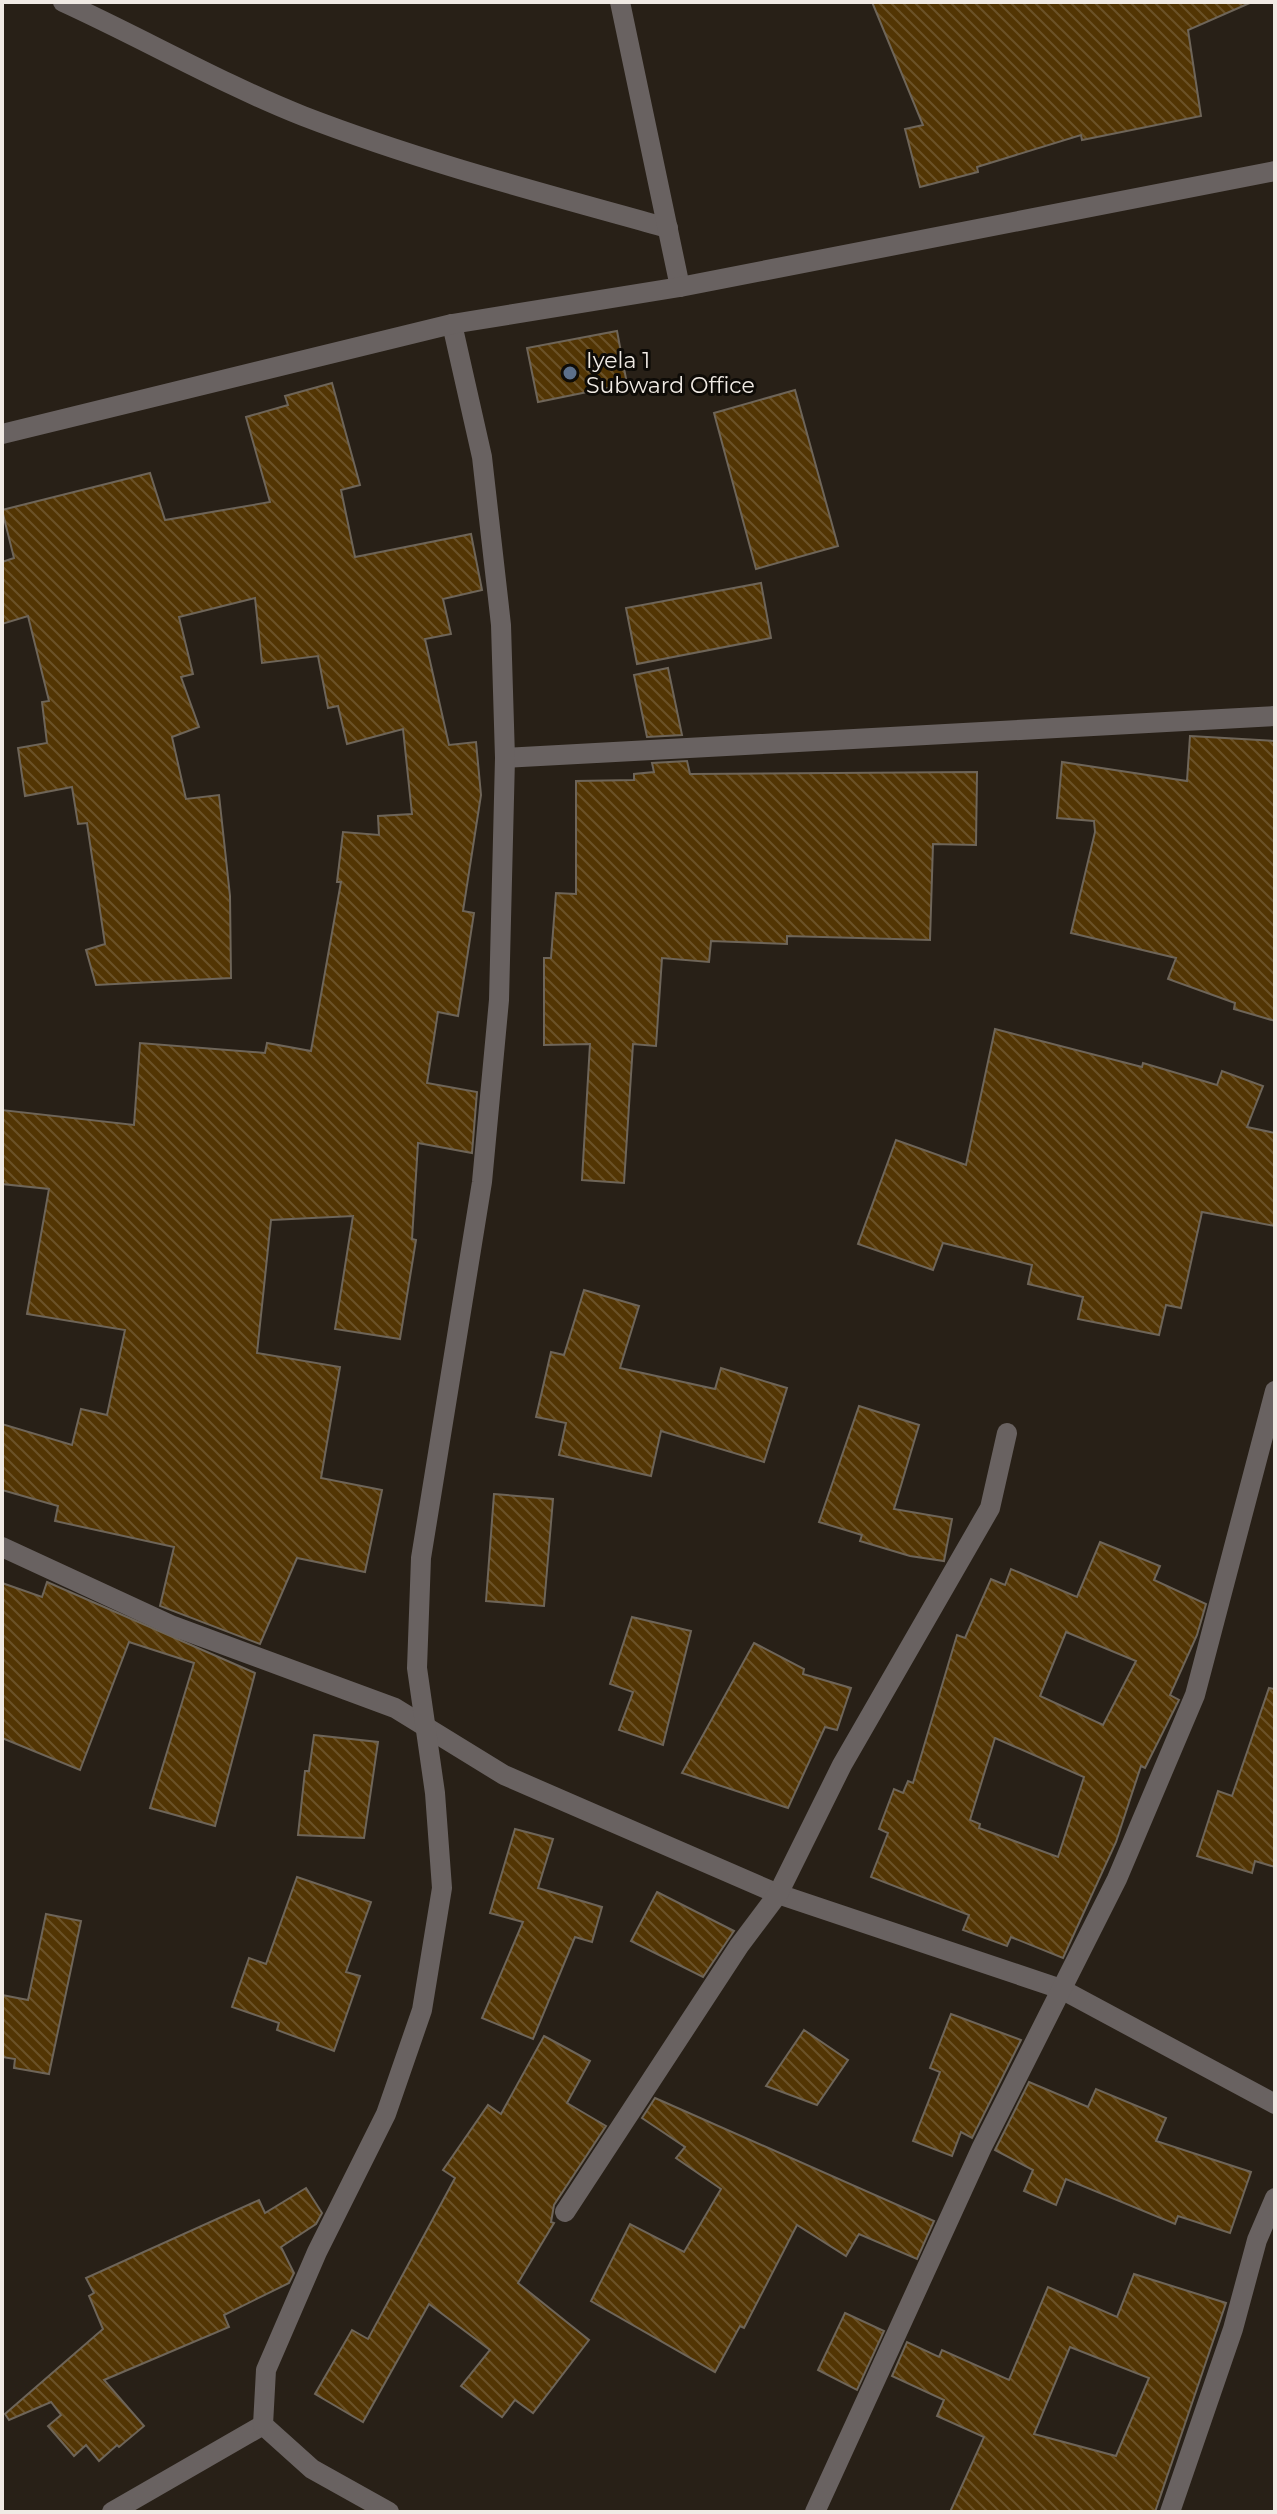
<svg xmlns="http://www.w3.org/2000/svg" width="1277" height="2514" font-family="Montserrat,sans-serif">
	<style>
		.building { fill: url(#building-back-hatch); stroke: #6e6559; stroke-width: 2; fill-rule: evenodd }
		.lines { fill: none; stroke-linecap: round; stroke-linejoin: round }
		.minor { stroke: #696261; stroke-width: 20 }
		.tertiary { stroke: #696261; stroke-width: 20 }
		.service-dot { fill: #5c6f8a; stroke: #0e0b07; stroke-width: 3 }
		.labels { text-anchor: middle; stroke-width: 6; stroke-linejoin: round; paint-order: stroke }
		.poi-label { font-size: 22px; fill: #f0eae4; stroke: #0e0b07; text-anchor: start }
	</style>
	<defs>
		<pattern id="building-back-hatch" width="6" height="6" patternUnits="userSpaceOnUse" patternTransform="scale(2)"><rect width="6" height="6" fill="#523504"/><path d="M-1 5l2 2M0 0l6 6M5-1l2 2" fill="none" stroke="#6b5228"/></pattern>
	</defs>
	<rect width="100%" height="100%" fill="#282017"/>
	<g class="building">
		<polygon points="872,2 1252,2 1188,30 1201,116 1082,140 1081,135 977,167 978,172 920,187 905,129 923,125"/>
		<polygon points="617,331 627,384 538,402 527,348"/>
		<polygon points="332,383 360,485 341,490 355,557 471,534 482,590 443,599 451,634 425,639 449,745 476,742 481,795 463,911 474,913 458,1016 438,1012 427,1083 477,1092 472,1153 418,1143 412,1239 416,1240 400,1339 335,1329 353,1216 271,1220 257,1353 340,1367 321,1478 382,1490 365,1572 297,1558 260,1644 160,1606 174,1547 55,1521 58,1506 2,1490 2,1424 72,1445 81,1409 107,1415 125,1330 27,1314 49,1189 2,1184 2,1110 134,1125 140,1043 265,1053 267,1043 311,1051 341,882 337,882 343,832 379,835 378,816 412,814 403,729 347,744 338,706 328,708 318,656 262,663 255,598 179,617 193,674 181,677 199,727 172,737 186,799 219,795 230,896 231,978 96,985 86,950 105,944 87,823 78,824 72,787 25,796 18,748 47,743 42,702 49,701 28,616 2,624 2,562 14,558 2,510 150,473 165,520 270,502 246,417 288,405 285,396"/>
		<polygon points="795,390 838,546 756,569 714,413"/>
		<polygon points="761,583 771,638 637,664 626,608"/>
		<polygon points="668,668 682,735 647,737 634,675"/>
		<polygon points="1190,736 1275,741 1275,1021 1234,1009 1235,1003 1168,979 1176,958 1071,933 1095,832 1094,821 1057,818 1062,762 1187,781"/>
		<polygon points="687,761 690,774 977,772 976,845 933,844 930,940 787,936 787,944 711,941 709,962 662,958 656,1046 633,1044 624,1183 582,1180 590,1044 544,1045 544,958 551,958 556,893 576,894 576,781 634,780 634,774 654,772 652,763"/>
		<polygon points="995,1029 1142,1067 1143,1063 1217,1085 1222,1071 1263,1086 1247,1127 1275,1133 1275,1226 1202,1212 1181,1308 1166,1305 1159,1335 1078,1319 1083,1297 1028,1284 1032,1265 943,1243 933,1270 858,1244 896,1140 966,1165"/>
		<polygon points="584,1290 639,1306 620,1368 715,1389 721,1368 787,1388 764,1462 661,1431 651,1476 559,1455 566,1423 536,1417 551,1352 564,1355"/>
		<polygon points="859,1406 919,1425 894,1509 952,1519 944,1561 910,1556 860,1541 862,1535 819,1522"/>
		<polygon points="494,1494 553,1499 544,1606 486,1601"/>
		<path d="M1100,1542l60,24 -6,14 52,24 -9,31 -27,60 9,5 -34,68 -4,-2 -25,76 -53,116 -52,-21 -4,9 -44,-16 6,-15 -98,-38 17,-44 -9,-4 15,-40 9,4 5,-12 5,2 44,-148 8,3 26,-59 14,6 6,-16 66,28zM1066,1632l70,29 -33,64 -63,-29zM995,1738l89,39 -26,80 -79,-29 1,-4 -10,-4z"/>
		<polygon points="47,1582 255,1673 215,1826 150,1808 194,1663 129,1642 80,1770 2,1738 2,1583 42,1597"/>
		<polygon points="632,1617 691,1631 663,1745 619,1730 633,1692 610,1684"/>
		<polygon points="754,1643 804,1669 803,1674 851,1688 837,1730 825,1727 788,1808 682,1773"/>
		<polygon points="1269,1688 1275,1689 1275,1867 1255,1861 1252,1873 1197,1856 1218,1791 1232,1796"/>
		<polygon points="314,1735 378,1742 364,1838 298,1835 305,1771 309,1771"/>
		<polygon points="515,1829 553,1839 538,1888 602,1907 592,1942 575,1937 533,2039 482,2018 523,1922 490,1913"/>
		<polygon points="297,1877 371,1902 346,1972 360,1976 334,2051 277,2030 279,2023 232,2007 249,1958 266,1964"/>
		<polygon points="657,1892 734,1931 703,1977 631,1941"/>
		<polygon points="46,1914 81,1921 49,2074 14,2068 15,2059 2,2057 2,1995 28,2000"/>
		<polygon points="951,2014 1021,2040 972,2138 961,2132 952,2156 913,2141 940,2072 930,2068"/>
		<polygon points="804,2030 848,2060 817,2105 766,2086"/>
		<polygon points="544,2036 590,2061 567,2103 606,2126 554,2205 551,2222 554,2223 518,2283 589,2340 533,2413 515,2400 502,2417 461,2386 490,2350 429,2304 363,2422 315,2394 352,2330 368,2339 455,2178 443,2170 488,2105 501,2114"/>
		<polygon points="1029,2082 1088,2107 1096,2089 1166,2118 1156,2141 1251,2172 1230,2233 1178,2216 1175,2224 1066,2179 1056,2205 1024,2191 1033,2170 995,2150"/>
		<polygon points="655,2098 934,2221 917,2259 859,2234 846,2256 797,2225 744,2328 740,2326 715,2372 591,2301 630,2224 684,2252 721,2189 676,2158 685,2147 642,2118"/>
		<polygon points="306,2188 322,2213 316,2224 281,2247 294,2273 289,2283 224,2315 229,2327 104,2380 144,2426 119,2447 117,2445 99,2461 86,2445 74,2456 48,2426 61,2415 51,2402 9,2420 5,2414 103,2329 89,2296 94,2293 86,2278 259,2200 265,2213"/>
		<path d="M1134,2274l92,29 -71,209h-205l34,-75 -47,-21 7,-16 -52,-24 15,-34 32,15 3,-7 67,30 39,-93 69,30zM1070,2347l79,31 -33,78 -82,-22z"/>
		<polygon points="845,2313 884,2331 857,2390 818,2370"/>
	</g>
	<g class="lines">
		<g class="minor">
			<path d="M63,2c81,37 157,81 240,114 119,46 243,78 365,112"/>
			<polyline points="620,2 680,287"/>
			<polyline points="505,758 1275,716"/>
			<polyline points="2,1547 173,1626 395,1708 504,1775 778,1894 1061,1989 1275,2104"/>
			<polyline points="565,2212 739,1946 778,1894 842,1765 990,1508 1007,1433"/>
			<polyline points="112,2512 263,2425"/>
			<polyline points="389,2512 312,2469 263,2425 266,2370 317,2252 386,2114 422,2010 442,1888 435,1793 417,1668 421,1558 482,1182 499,1000 505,758 501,625 482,457 452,324"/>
			<polyline points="815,2512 982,2147 1117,1879 1195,1695 1275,1391"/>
			<polyline points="1170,2512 1233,2329 1257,2240 1275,2198"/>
		</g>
		<polyline class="tertiary" points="2,434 452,324 680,287 1275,171"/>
	</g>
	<circle class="service-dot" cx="570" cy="373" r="8"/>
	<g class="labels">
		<g class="poi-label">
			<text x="586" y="368">Iyela 1<tspan x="586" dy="25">Subward Office</tspan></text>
		</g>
	</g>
	<rect width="1277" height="2514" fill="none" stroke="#f0eae4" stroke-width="8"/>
</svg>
